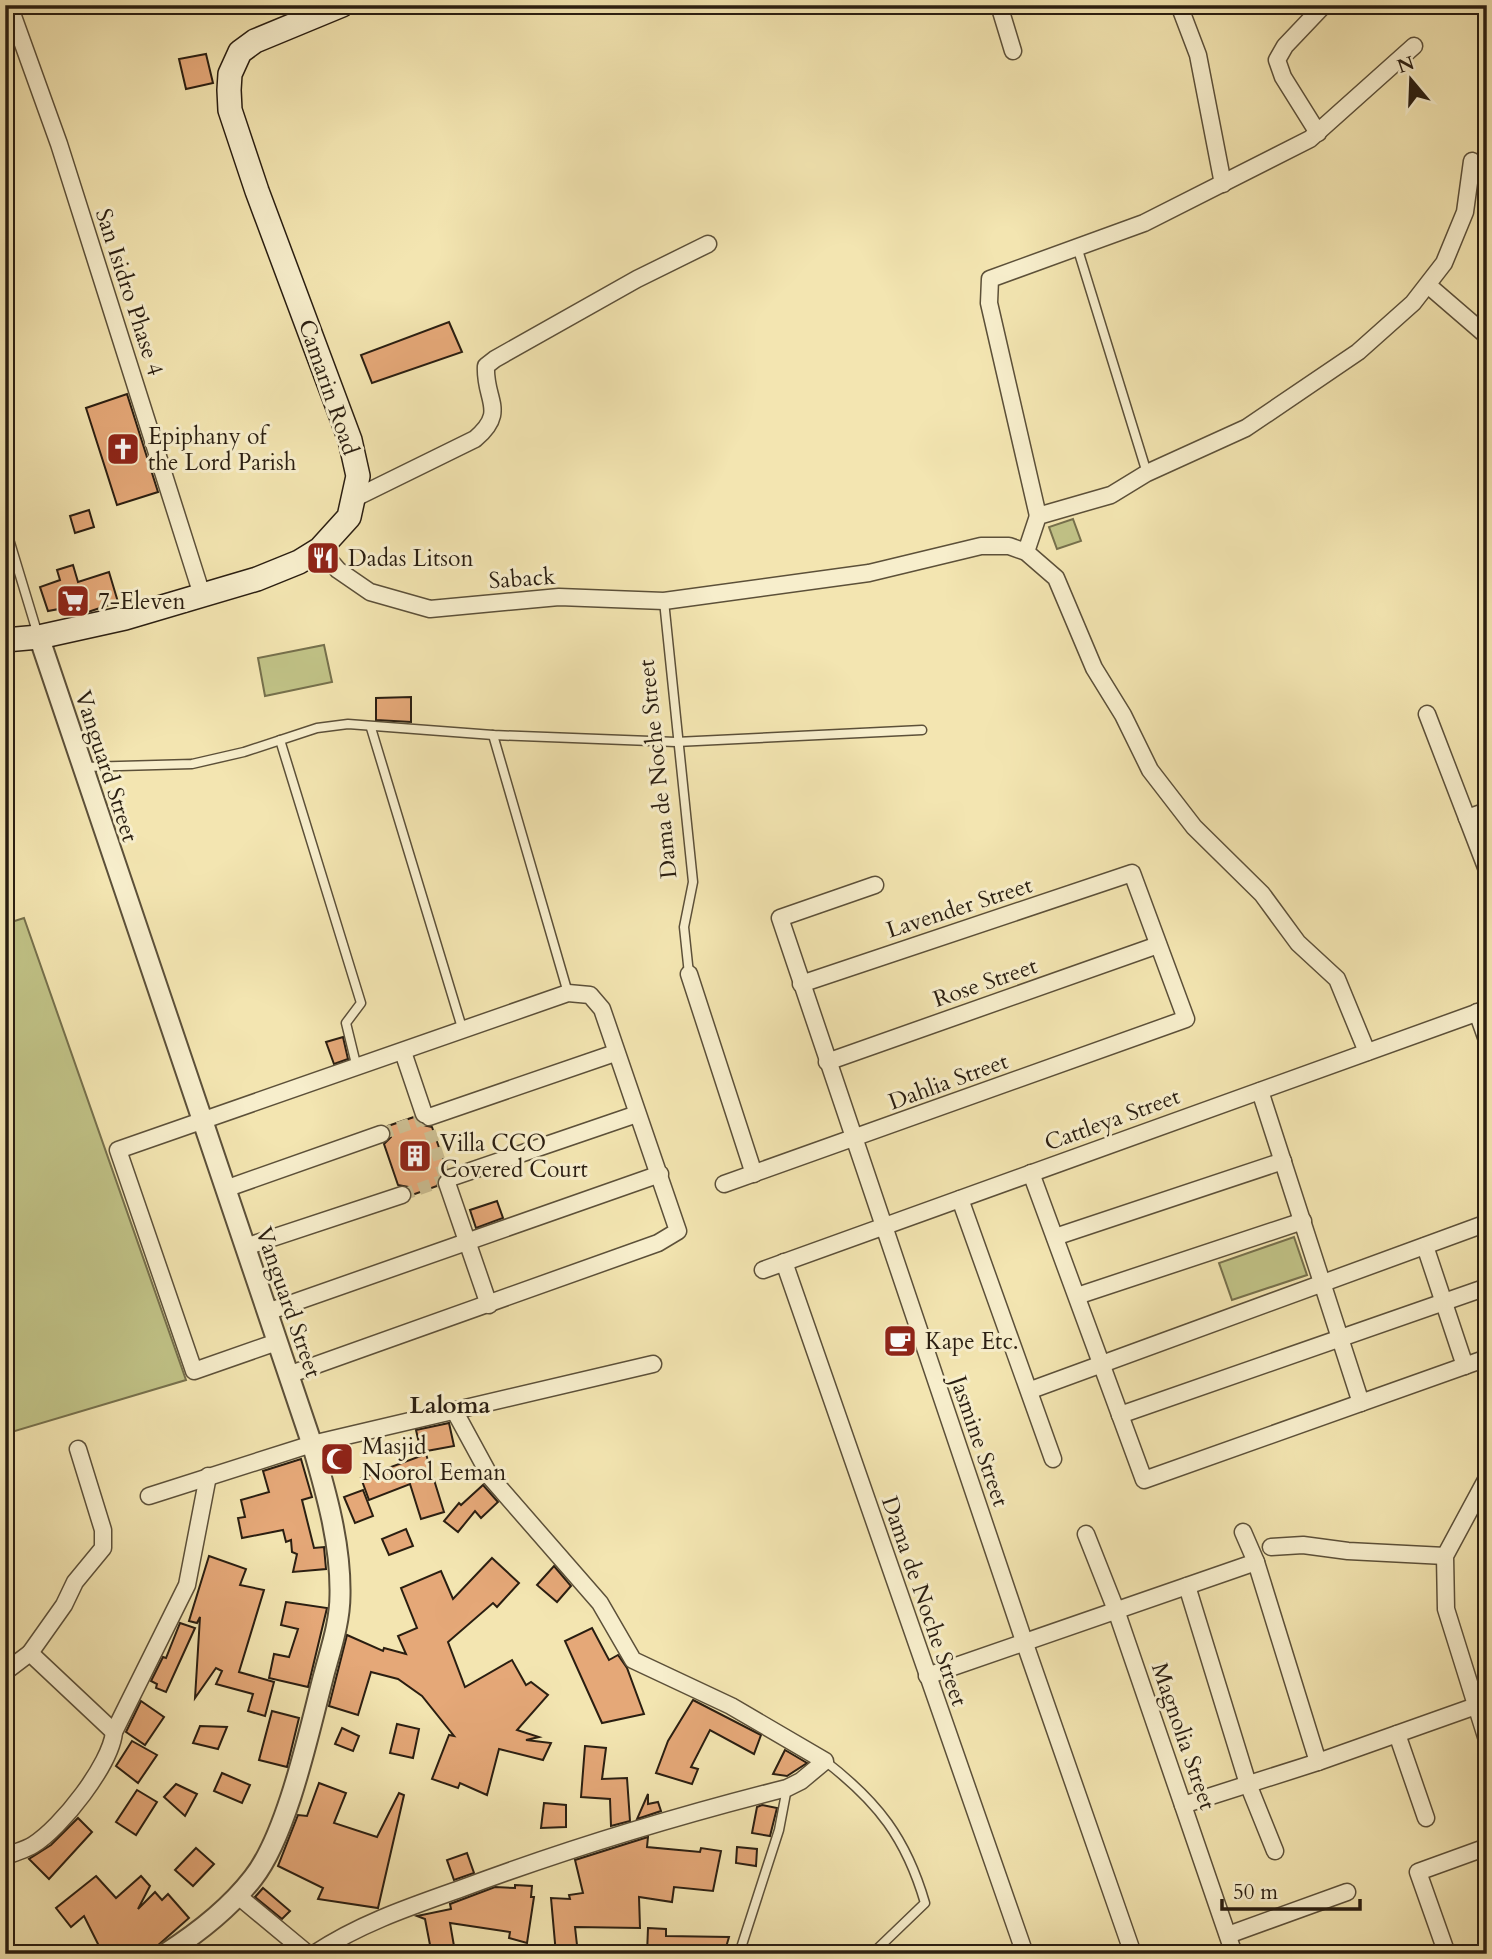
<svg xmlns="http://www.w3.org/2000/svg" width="1492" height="1959" font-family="Cardo,serif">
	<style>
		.green { fill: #c1c387; stroke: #76704c; stroke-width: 2 }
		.building { fill: #e5a878; stroke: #2a1e11; stroke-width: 2 }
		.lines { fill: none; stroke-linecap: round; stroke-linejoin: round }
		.pedestrian-tunnel { stroke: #cbbd91; stroke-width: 12; stroke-dasharray: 12 6; stroke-linecap: butt }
		.service-casing { stroke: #5c5039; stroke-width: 11 }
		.minor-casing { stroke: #5c5039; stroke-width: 19 }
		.tertiary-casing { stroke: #5c5039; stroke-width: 23 }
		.secondary-casing { stroke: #2a1e11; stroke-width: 26 }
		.service { stroke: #f7eecc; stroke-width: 8 }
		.minor { stroke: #f7eecc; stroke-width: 16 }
		.tertiary { stroke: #f7eecc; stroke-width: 19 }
		.secondary { stroke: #f7eecc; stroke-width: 23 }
		.labels { text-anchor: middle; stroke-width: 6; stroke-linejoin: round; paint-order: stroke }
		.street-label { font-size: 23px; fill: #2a1e11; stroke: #f7eecc }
		.poi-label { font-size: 23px; fill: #2a1e11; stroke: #f7eecc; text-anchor: start }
		.neighbourhood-label { font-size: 24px; font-weight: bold; fill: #2a1e11; stroke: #f7eecc }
	</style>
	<rect width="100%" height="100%" fill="#f3e5b1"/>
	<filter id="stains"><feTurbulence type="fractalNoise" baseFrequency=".00286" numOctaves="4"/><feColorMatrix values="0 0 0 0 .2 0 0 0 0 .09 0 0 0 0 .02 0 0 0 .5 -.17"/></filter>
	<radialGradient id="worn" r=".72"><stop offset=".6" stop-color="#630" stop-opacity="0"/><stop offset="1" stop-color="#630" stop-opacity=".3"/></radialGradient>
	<g class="green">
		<polygon points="1073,519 1081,541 1057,549 1049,527"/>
		<polygon points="324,645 332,682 265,696 258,658"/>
		<polygon points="24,918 186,1380 5,1434 5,924"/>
		<polygon points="1294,1237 1307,1275 1232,1300 1219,1263"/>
	</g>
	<g class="building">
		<polygon points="206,54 213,83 186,89 179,59"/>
		<polygon points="449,322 462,352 372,383 361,355"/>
		<polygon points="127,394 158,492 117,505 86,408"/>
		<polygon points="89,510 94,527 75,533 70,516"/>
		<polygon points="73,565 78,582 109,572 118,602 88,612 85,604 48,611 40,587 60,580 57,570"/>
		<polygon points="411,697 411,722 376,720 376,698"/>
		<polygon points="343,1037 348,1059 334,1064 326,1042"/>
		<polygon points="414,1117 423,1125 432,1127 446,1168 439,1177 437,1186 412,1195 408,1187 398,1185 384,1144 391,1137 388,1126"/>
		<polygon points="497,1201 503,1218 476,1228 470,1210"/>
		<polygon points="449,1423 454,1446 421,1452 416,1430"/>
		<polygon points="426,1454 444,1512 421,1519 410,1484 369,1500 361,1478"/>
		<polygon points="301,1459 312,1497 302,1500 314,1548 324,1547 326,1569 293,1572 297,1554 292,1552 291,1540 286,1542 283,1530 242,1538 238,1518 245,1517 241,1500 269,1492 263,1471"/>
		<polygon points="483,1485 498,1502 481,1518 475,1511 458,1532 444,1521 459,1503 461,1505"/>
		<polygon points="363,1490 373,1516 355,1523 344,1497"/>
		<polygon points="406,1529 413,1546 389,1555 382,1539"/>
		<polygon points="209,1556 246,1569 240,1585 264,1590 239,1672 274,1682 265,1716 248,1711 253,1694 216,1684 222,1671 216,1668 195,1698 200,1617 197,1623 189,1621"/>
		<polygon points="492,1558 519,1583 497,1607 493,1603 448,1642 465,1687 512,1660 526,1685 531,1682 548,1695 517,1730 539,1737 526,1740 551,1743 543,1760 499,1749 487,1795 460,1783 458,1788 432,1779 449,1735 454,1736 422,1696 398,1679 371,1672 358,1715 329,1706 347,1635 383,1651 384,1648 406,1654 398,1636 417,1628 401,1588 441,1571 453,1599"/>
		<polygon points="554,1566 571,1586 557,1602 537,1585"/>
		<polygon points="286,1602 327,1608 308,1687 269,1678 274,1654 289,1657 298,1629 281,1625"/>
		<polygon points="180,1623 195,1628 166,1692 156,1688 157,1684 151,1681 163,1657 166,1658"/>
		<polygon points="592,1628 609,1660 618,1655 627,1668 644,1714 602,1723 565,1641"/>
		<polygon points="693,1700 761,1735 754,1754 710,1730 691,1767 698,1769 692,1784 656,1773 668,1741"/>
		<polygon points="141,1701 164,1717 145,1745 126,1732"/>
		<polygon points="272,1711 299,1718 287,1767 259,1760"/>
		<polygon points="397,1724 419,1729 413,1758 390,1753"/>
		<polygon points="200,1726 227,1727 218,1749 193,1743"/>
		<polygon points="342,1728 359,1736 353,1751 335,1744"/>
		<polygon points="132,1741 157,1755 138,1783 116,1766"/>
		<polygon points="585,1746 606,1748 602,1779 627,1778 630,1821 611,1826 610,1799 581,1797"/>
		<polygon points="785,1750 807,1763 787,1776 773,1774"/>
		<polygon points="222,1773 250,1785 242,1803 214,1791"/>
		<polygon points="319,1783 346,1793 334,1823 377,1837 399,1793 404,1795 378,1908 318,1899 323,1888 278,1866 298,1815 307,1816"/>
		<polygon points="176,1784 197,1794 185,1816 164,1797"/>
		<polygon points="137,1790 157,1802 136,1835 116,1822"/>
		<polygon points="648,1794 648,1804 658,1802 661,1811 637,1819"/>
		<polygon points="544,1803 566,1805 566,1827 541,1828"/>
		<polygon points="762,1805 777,1808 770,1836 752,1833 757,1807"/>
		<polygon points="78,1818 92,1832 49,1879 29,1859 51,1845"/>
		<polygon points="648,1837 647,1847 700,1852 701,1848 721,1851 713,1891 674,1887 672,1902 639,1897 640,1928 575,1927 578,1954 556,1954 551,1898 570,1899 569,1895 583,1893 575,1860"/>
		<polygon points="737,1847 757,1849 756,1866 736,1863"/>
		<polygon points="196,1848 214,1864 193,1886 175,1870"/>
		<polygon points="467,1853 474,1873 454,1880 447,1860"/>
		<polygon points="96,1876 116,1898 141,1876 150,1886 138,1909 155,1892 162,1900 168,1894 189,1918 148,1954 103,1954 84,1916 71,1927 56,1908"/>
		<polygon points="515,1885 532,1886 531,1897 534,1897 527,1943 509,1938 510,1932 450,1923 454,1946 431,1950 425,1919 417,1916 451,1909 450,1904 495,1887 515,1888"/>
		<polygon points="263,1888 290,1911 282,1919 255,1897"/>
		<polygon points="648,1928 666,1929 666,1936 729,1937 724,1954 647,1954"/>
	</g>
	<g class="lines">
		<g class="pedestrian-tunnel">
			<polyline points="424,1114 447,1183"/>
			<polyline points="381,1134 429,1117"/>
			<polyline points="402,1195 450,1178"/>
		</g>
		<defs>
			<g id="service">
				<polyline points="1078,250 1147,473"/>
				<polyline points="5,526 38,635"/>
				<polyline points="664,601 693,882 684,927 689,974"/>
				<polyline points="371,728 463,1031"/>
				<polyline points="493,735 568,993"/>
				<polyline points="280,740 361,1003 346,1023 357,1068"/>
				<polyline points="84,767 192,764 244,752 317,728 348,724 493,735 676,742 922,730"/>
				<path d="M825,1761c53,41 81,77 100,142l-53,51"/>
				<polyline points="739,1954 779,1830 787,1788"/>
			</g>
			<g id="minor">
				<polyline points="9,5 59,144 202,595"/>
				<polyline points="999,5 1013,51"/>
				<polyline points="1179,5 1198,55 1223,184"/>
				<polyline points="1318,133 1283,77 1277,60 1285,46 1324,5"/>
				<polyline points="1429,286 1487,336"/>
				<path d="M355,498l120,-59c33,-28 9,-39 11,-73l9,-7 142,-80 71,-35"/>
				<polyline points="1038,516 989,303 990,279 1144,223 1310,139 1414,46"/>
				<polyline points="320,549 338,570 370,592 430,609 559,597 664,601 869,573 981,546 1009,546 1026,552 1056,578 1094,668 1123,715 1150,770 1194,827 1262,894 1298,943 1337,979 1367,1052"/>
				<polyline points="1026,552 1038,516 1111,495 1147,473 1246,428 1358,352 1413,303 1444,263 1465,212 1472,161"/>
				<polyline points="1427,714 1487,870"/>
				<polyline points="1467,818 1487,811"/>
				<polyline points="875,885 780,918 1024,1641 1133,1954"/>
				<polyline points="689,974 754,1174"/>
				<polyline points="1477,1012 1487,1040"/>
				<polyline points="403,1052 424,1114"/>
				<polyline points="827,1062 1158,945"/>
				<polyline points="1260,1091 1361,1403"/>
				<polyline points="429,1117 615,1053"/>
				<polyline points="1031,1173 1144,1480 1487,1358"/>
				<polyline points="450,1178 637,1114"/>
				<polyline points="447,1183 489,1305"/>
				<polyline points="724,1184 1186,1019 1132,873 801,984"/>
				<polyline points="225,1189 381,1134"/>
				<polyline points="960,1199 1053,1459"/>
				<polyline points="1055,1237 1283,1161"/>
				<polyline points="1425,1246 1465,1366"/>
				<polyline points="245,1247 402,1195"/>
				<polyline points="784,1262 1025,1954"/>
				<polyline points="763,1270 1487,1009"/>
				<polyline points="1077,1296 1303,1221"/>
				<polyline points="267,1312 660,1174"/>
				<polyline points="277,1342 194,1371 118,1150 568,993 590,995 602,1009 678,1231 658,1243 288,1375"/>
				<polyline points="1031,1390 1487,1223"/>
				<polyline points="1120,1415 1487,1287"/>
				<polyline points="1487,1478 1445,1556 1446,1609 1487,1740"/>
				<polyline points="149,1496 312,1444 653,1364"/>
				<polyline points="1243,1532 1256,1562 1318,1762"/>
				<polyline points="1086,1534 1116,1610 1234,1954"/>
				<polyline points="1271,1547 1303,1545 1348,1551 1445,1556"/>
				<polyline points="1187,1586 1248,1784 1275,1851"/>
				<polyline points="30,1653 64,1605 75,1582 103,1548 103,1530 78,1449"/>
				<polyline points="5,1672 30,1653 114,1732"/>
				<polyline points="927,1676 1256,1562"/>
				<polyline points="1397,1734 1426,1818"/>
				<polyline points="1183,1805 1318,1762 1487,1702"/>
				<path d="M7,1856c8,-4 18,-6 26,-11 28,-17 78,-81 81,-113l73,-147 21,-109"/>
				<polyline points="237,1895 308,1954"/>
				<polyline points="1228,1935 1347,1892"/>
				<path d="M314,1954c45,-30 95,-47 146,-65 107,-40 216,-73 327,-101l14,-7 24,-20 -94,-55 -98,-46 -33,-57 -109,-125 -37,-68"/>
				<polyline points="1447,1954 1418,1872 1487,1847"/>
			</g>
			<path id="tertiary" d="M39,637l273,807c14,48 29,100 28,151 0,28 -10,56 -17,83 -14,54 -36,157 -70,200 -24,31 -55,55 -88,76"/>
			<polyline id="secondary" points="5,640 39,637 125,618 257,579 299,562 320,549 349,517 358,476 350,440 257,191 230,110 229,90 230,74 240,52 255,41 342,5"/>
		</defs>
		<use href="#service" class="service-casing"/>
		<use href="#minor" class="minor-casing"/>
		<use href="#tertiary" class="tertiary-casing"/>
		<use href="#secondary" class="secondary-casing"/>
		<use href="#service" class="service"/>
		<use href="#minor" class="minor"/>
		<use href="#tertiary" class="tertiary"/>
		<use href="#secondary" class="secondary"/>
	</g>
	<defs>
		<symbol id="church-square" viewBox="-11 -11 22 22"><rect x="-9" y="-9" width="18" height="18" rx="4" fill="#8f2418" stroke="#f7eecc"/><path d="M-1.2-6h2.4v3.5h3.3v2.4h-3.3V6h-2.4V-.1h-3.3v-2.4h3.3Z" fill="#fff"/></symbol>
		<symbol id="restaurant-square" viewBox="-11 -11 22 22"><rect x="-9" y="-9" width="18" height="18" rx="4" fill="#8f2418" stroke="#f7eecc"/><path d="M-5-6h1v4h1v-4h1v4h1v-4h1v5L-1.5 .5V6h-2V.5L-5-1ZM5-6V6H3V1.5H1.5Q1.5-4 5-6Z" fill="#fff"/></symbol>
		<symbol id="supermarket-square" viewBox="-11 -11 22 22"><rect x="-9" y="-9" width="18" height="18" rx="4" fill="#8f2418" stroke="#f7eecc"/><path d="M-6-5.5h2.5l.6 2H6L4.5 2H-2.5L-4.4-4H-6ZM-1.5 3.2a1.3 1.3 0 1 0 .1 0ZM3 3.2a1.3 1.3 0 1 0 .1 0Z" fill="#fff"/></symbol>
		<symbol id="building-square" viewBox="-11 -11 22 22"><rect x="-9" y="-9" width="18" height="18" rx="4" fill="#8f2418" stroke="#f7eecc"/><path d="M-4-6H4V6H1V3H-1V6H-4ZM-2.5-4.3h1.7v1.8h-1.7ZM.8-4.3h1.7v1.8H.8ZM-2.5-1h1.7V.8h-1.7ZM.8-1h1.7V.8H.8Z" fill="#fff"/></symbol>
		<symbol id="cafe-square" viewBox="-11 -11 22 22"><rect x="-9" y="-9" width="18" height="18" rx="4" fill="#8f2418" stroke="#f7eecc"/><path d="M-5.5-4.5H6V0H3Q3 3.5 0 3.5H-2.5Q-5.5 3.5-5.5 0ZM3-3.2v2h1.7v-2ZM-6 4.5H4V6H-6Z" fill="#fff"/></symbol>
		<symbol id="mosque-square" viewBox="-11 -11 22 22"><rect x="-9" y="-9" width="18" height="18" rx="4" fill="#8f2418" stroke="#f7eecc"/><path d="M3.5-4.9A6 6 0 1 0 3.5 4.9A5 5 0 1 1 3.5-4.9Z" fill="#fff"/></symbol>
	</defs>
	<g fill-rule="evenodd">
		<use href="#church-square" x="104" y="430" width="38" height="38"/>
		<use href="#restaurant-square" x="304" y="539" width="38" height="38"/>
		<use href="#supermarket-square" x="54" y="582" width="38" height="38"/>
		<use href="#building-square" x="396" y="1137" width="38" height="38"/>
		<use href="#cafe-square" x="881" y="1322" width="38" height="38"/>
		<use href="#mosque-square" x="318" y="1440" width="38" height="38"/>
	</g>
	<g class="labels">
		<g class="street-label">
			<text transform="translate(130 292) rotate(72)" y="8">San Isidro Phase 4</text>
			<text transform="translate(329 387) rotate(71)" y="8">Camarin Road</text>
			<text transform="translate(522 578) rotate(-4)" y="8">Saback</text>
			<text transform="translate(107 766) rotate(72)" y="8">Vanguard Street</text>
			<text transform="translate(657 769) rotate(-96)" y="8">Dama de Noche Street</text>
			<text transform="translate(959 907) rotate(-18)" y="8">Lavender Street</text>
			<text transform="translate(985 982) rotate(-19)" y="8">Rose Street</text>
			<text transform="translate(948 1081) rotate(-20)" y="8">Dahlia Street</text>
			<text transform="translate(1112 1119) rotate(-20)" y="8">Cattleya Street</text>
			<text transform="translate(289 1302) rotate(71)" y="8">Vanguard Street</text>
			<text transform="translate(980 1441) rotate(71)" y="8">Jasmine Street</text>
			<text transform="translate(925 1601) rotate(71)" y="8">Dama de Noche Street</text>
			<text transform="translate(1184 1736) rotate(71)" y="8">Magnolia Street</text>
		</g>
		<g class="poi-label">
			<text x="148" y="444">Epiphany of<tspan x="148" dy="26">the Lord Parish</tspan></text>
			<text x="348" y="566">Dadas Litson</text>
			<text x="98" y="609">7-Eleven</text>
			<text x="440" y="1151">Villa CCO<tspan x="440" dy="26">Covered Court</tspan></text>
			<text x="925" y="1349">Kape Etc.</text>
			<text x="362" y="1454">Masjid<tspan x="362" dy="26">Noorol Eeman</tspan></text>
		</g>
		<g class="neighbourhood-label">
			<text x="450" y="1413">Laloma</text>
		</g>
	</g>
	<rect width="1492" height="1959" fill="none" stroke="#f3e5b1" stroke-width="28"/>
	<rect x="7" y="7" width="1478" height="1945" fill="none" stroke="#2a1e11" stroke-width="3.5"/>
	<rect x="14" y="14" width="1464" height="1931" fill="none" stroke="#2a1e11" stroke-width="2"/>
	<g transform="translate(1411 80) rotate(341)" stroke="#f7eecc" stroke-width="5" paint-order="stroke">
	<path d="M0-5L12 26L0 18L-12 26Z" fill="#2a1e11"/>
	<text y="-10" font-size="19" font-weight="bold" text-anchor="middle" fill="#2a1e11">N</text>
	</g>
	<path d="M1222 1899v10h138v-10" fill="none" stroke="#2a1e11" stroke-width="3.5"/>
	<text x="1233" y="1899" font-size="21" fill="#2a1e11" stroke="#f7eecc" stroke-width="5" paint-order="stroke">50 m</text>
	<rect width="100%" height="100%" filter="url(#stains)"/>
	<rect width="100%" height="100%" fill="url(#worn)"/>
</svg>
